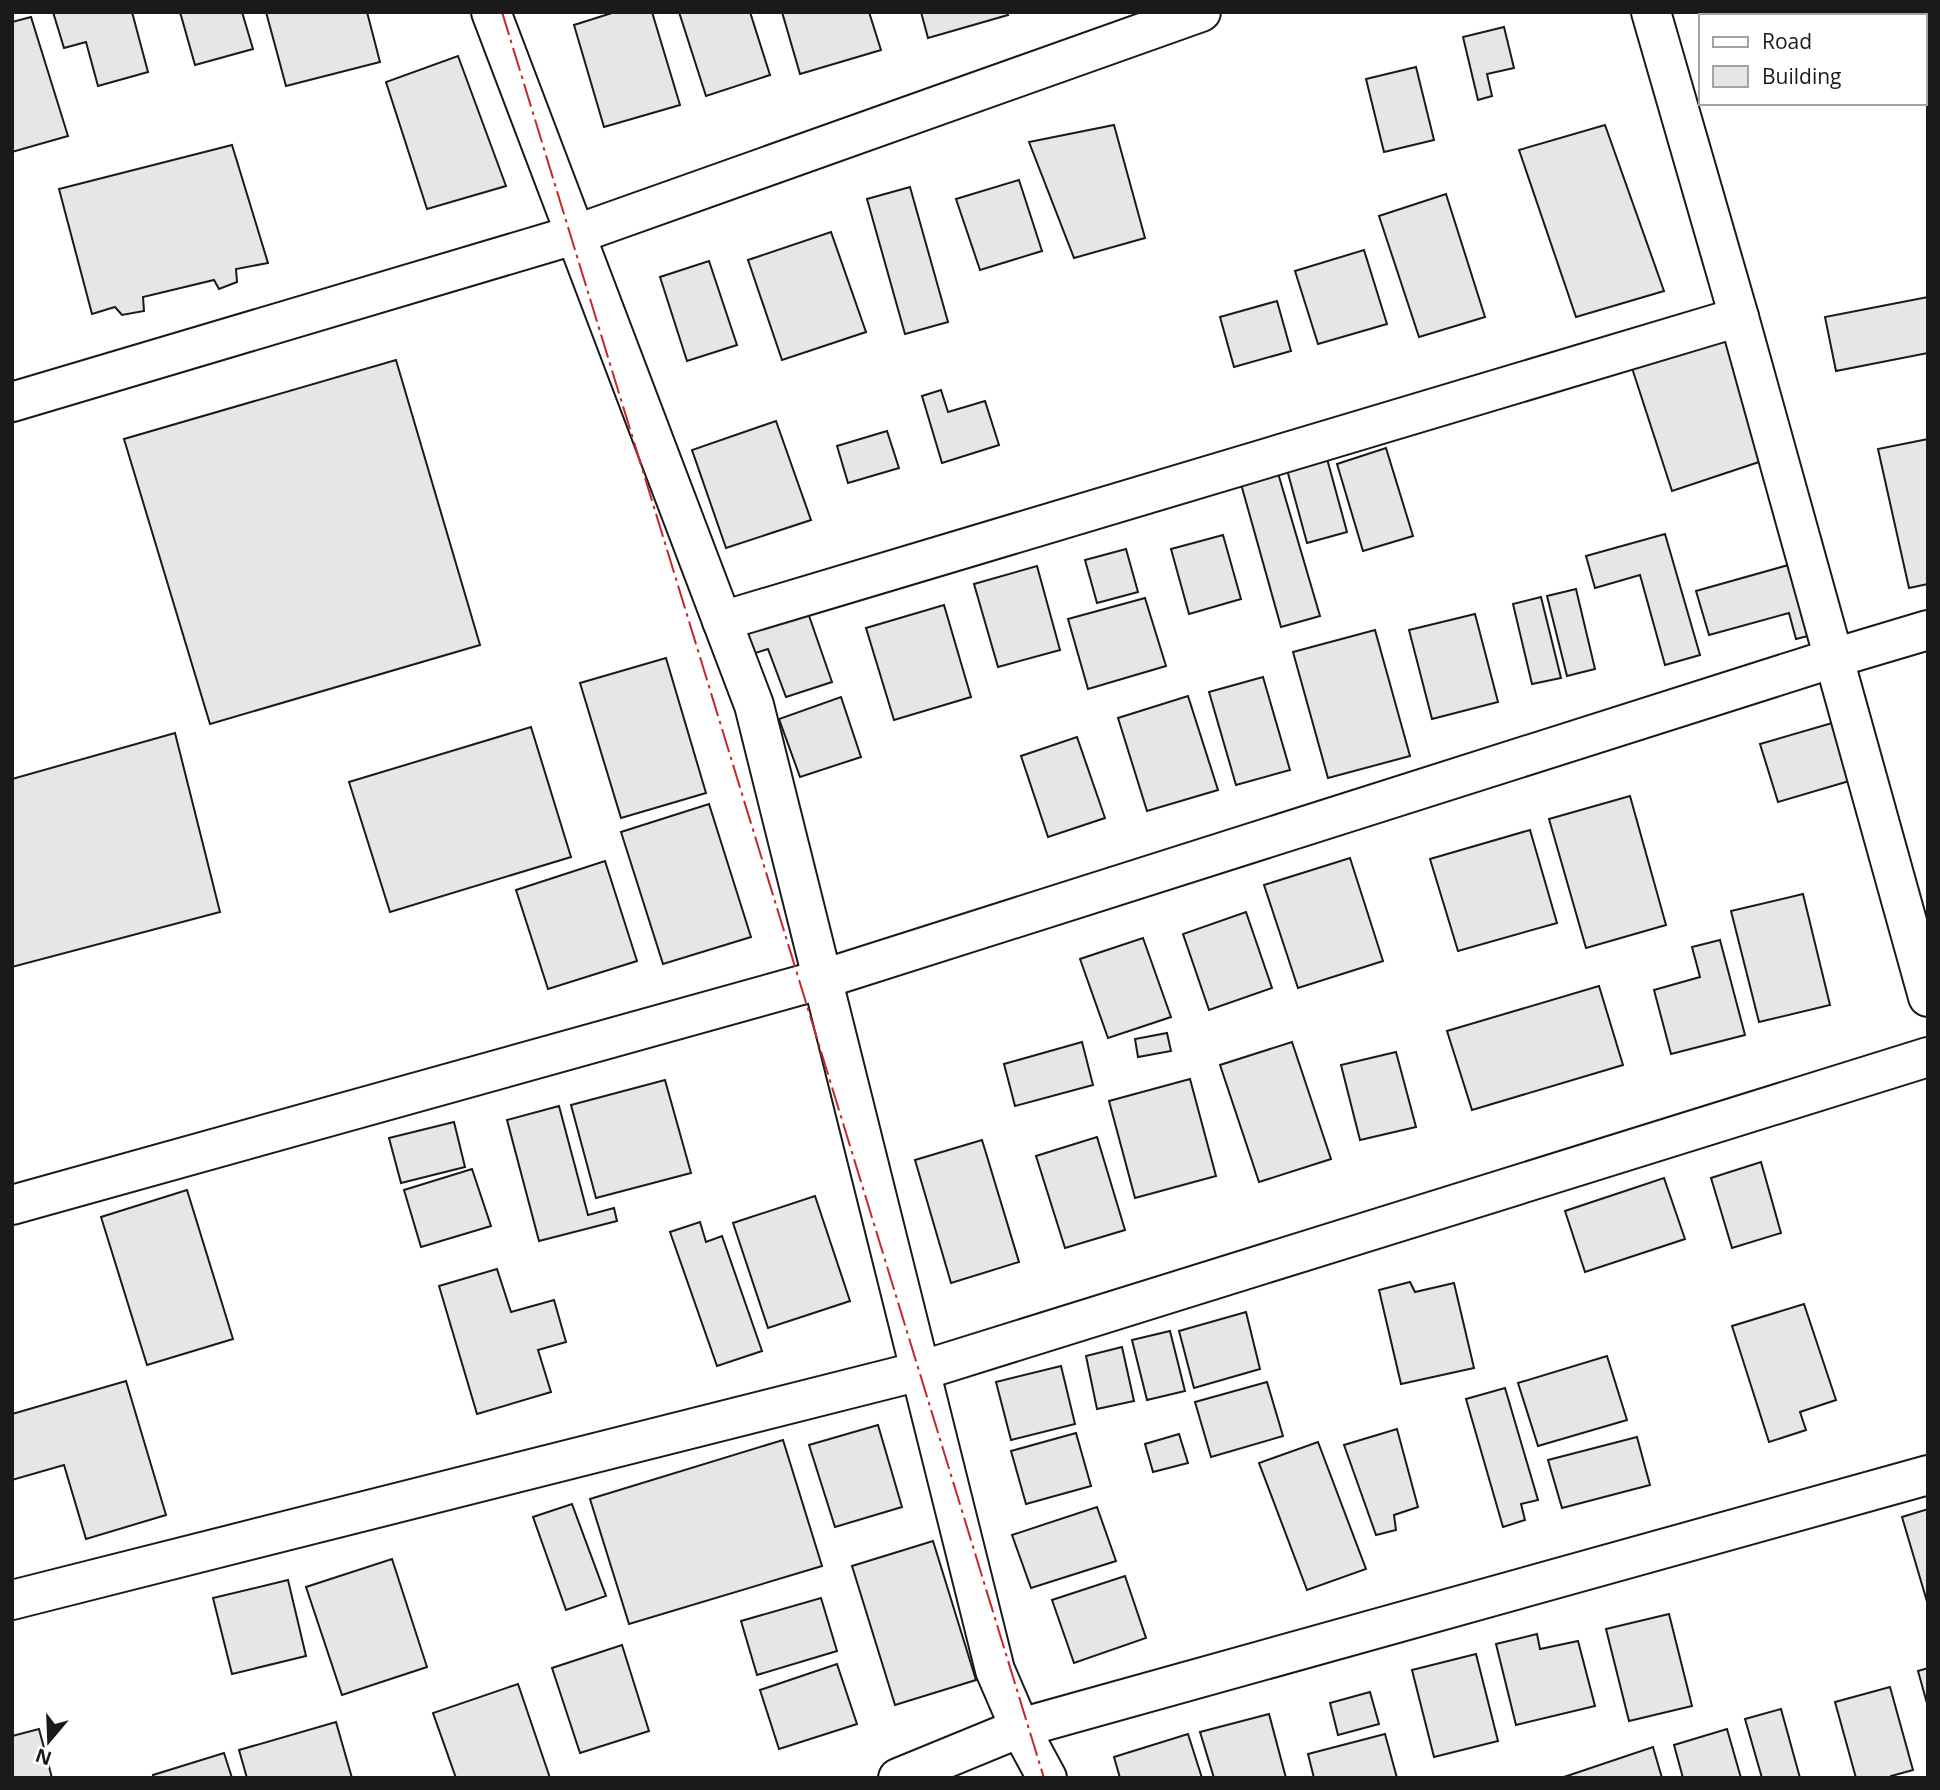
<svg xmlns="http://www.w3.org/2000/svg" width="1940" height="1790" font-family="'Open Sans',sans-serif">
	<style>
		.building { fill: #e6e6e6; stroke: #1a1a1a; stroke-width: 2 }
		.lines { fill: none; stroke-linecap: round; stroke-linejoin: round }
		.street-casing { stroke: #1a1a1a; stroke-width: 42 }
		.street { stroke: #fff; stroke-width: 38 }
		.power { stroke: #c62828; stroke-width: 2; stroke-dasharray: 24 5 3.5 5; stroke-linecap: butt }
	</style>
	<rect width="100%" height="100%" fill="#fff"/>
	<g class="building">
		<polygon points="53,12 132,12 148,72 98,86 86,42 64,48"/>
		<polygon points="180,12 242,12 253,49 195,65"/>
		<polygon points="266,12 367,12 380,62 286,86"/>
		<polygon points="615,12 652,12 680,105 604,127 574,25"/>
		<polygon points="679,12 750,12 770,75 706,96"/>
		<polygon points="782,12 869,12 881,50 800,74"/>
		<polygon points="921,12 1007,12 1008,15 928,38"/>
		<polygon points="31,17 68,136 12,152 12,22"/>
		<polygon points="1504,27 1514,68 1487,74 1492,96 1478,100 1463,37"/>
		<polygon points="458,56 506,186 427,209 386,82"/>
		<polygon points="1416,67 1434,140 1384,152 1366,79"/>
		<polygon points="1114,125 1145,238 1074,258 1029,142"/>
		<polygon points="1605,125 1664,291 1576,317 1519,150"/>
		<polygon points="232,145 268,263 236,269 237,282 219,289 214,280 143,297 144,311 122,315 115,307 92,314 59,189"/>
		<polygon points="1019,180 1042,251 980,270 956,199"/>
		<polygon points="910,187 948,322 905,334 867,199"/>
		<polygon points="1446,194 1485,317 1419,337 1379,216"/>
		<polygon points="831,232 866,332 782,360 748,260"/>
		<polygon points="1364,250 1387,324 1318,344 1295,271"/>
		<polygon points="709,261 737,345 687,361 660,277"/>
		<polygon points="1928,297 1928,353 1836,371 1825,317"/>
		<polygon points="1277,301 1291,351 1234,367 1220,317"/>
		<polygon points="1731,333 1771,458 1672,491 1631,365"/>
		<polygon points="396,360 480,645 210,724 124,439"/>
		<polygon points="941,390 948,412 985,401 999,445 942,463 922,396"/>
		<polygon points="776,421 811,520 726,548 692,450"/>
		<polygon points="887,431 899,468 848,483 837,446"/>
		<polygon points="1928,439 1928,584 1909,588 1878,449"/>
		<polygon points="1386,448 1413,536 1363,551 1337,464"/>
		<polygon points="1326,455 1347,532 1307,543 1286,466"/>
		<polygon points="1278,473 1320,616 1281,627 1241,484"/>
		<polygon points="1665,534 1700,655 1665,665 1640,575 1595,588 1586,556"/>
		<polygon points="1223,535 1241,599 1189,614 1171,549"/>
		<polygon points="1126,549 1138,592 1097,603 1085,560"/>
		<polygon points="1799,562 1820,633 1796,639 1789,613 1709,635 1696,591"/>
		<polygon points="1037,566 1060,650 998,667 974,584"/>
		<polygon points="1576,589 1595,669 1567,676 1547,596"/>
		<polygon points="1541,597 1561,678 1532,684 1513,604"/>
		<polygon points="1145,598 1166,666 1088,689 1068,619"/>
		<polygon points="944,605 971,697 894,720 866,628"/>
		<polygon points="807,610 832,682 786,697 768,649 743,657 736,634"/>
		<polygon points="1475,614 1498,702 1432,719 1409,630"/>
		<polygon points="1375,630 1410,756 1328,778 1293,652"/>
		<polygon points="666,658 706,793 621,818 580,683"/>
		<polygon points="1263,677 1290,770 1236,785 1209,692"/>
		<polygon points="1188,696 1218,790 1147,811 1118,718"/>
		<polygon points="841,697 861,757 800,777 779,719"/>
		<polygon points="1839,721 1856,779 1778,802 1760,744"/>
		<polygon points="531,727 571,857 390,912 349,782"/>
		<polygon points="175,733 220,912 12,967 12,779"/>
		<polygon points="1077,737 1105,818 1048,837 1021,756"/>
		<polygon points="1630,796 1666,925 1586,948 1549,819"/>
		<polygon points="709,804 751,937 663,964 621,832"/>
		<polygon points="1530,830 1557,923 1458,951 1430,859"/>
		<polygon points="1350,858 1383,961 1298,988 1264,885"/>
		<polygon points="605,861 637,961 548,989 516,890"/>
		<polygon points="1803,894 1830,1005 1759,1022 1731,911"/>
		<polygon points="1246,912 1272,988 1209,1010 1183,934"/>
		<polygon points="1143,938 1171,1017 1108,1038 1080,959"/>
		<polygon points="1720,940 1745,1035 1671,1054 1654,990 1700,977 1692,947"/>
		<polygon points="1599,986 1623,1065 1472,1110 1447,1031"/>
		<polygon points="1167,1033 1171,1051 1138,1057 1135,1039"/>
		<polygon points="1082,1042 1093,1085 1015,1106 1004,1064"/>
		<polygon points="1292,1042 1331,1159 1259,1182 1220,1065"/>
		<polygon points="1396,1052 1416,1127 1360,1140 1341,1065"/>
		<polygon points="1190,1079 1216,1176 1135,1198 1109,1101"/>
		<polygon points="665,1080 691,1173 596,1198 571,1105"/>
		<polygon points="559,1106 588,1215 614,1208 617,1221 539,1241 507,1120"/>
		<polygon points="454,1122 465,1167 401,1183 389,1138"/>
		<polygon points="1097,1137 1125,1230 1065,1248 1036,1156"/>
		<polygon points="982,1140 1019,1262 951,1283 915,1160"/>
		<polygon points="1761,1162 1781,1233 1732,1248 1711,1178"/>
		<polygon points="472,1169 491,1226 421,1247 404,1190"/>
		<polygon points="1664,1178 1685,1239 1585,1272 1565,1211"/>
		<polygon points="187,1190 233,1339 147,1365 101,1217"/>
		<polygon points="815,1196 850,1301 768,1328 733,1223"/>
		<polygon points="700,1222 706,1242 722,1236 762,1351 717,1366 670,1232"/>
		<polygon points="497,1269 511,1312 554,1300 566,1342 538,1350 551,1392 477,1414 439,1286"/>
		<polygon points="1410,1282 1415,1292 1454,1283 1474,1368 1401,1384 1379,1290"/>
		<polygon points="1804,1304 1836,1400 1800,1412 1806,1430 1769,1442 1732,1326"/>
		<polygon points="1246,1312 1260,1369 1194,1388 1179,1331"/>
		<polygon points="1170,1331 1185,1391 1147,1400 1132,1340"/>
		<polygon points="1122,1347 1134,1401 1097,1409 1086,1356"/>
		<polygon points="1607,1356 1627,1420 1538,1446 1518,1383"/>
		<polygon points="1061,1366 1075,1424 1011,1440 996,1382"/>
		<polygon points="126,1381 166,1515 86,1539 64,1465 12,1480 12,1414"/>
		<polygon points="1267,1382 1283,1436 1211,1457 1195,1402"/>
		<polygon points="1505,1388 1538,1500 1521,1504 1525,1520 1503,1527 1466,1399"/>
		<polygon points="878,1425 902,1507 835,1527 809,1445"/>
		<polygon points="1397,1429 1418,1507 1394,1515 1396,1530 1376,1535 1344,1445"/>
		<polygon points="1076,1433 1091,1486 1026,1504 1011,1451"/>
		<polygon points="1179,1434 1188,1463 1153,1472 1145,1444"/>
		<polygon points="1637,1437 1650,1485 1562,1508 1548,1460"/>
		<polygon points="783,1440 822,1566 629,1624 590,1499"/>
		<polygon points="1318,1442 1366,1569 1307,1590 1259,1463"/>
		<polygon points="572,1504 606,1596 566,1610 533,1517"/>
		<polygon points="1097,1507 1116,1561 1031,1588 1012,1535"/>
		<polygon points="1928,1509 1928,1605 1902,1517"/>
		<polygon points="933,1541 976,1680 895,1705 852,1566"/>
		<polygon points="392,1559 427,1667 342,1695 306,1587"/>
		<polygon points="1125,1576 1146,1638 1074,1663 1052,1600"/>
		<polygon points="288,1580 306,1656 232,1674 213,1598"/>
		<polygon points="821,1598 837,1651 757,1675 741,1621"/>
		<polygon points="1669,1614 1692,1706 1629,1721 1606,1629"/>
		<polygon points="1537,1634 1540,1649 1578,1641 1595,1706 1516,1725 1496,1644"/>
		<polygon points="622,1645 649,1731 580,1753 552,1668"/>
		<polygon points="1476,1654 1498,1741 1434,1757 1412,1670"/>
		<polygon points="837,1664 857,1724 779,1749 760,1690"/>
		<polygon points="1928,1668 1928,1707 1918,1671"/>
		<polygon points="518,1684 550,1778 456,1778 433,1713"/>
		<polygon points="1890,1687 1913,1770 1891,1776 1891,1778 1856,1778 1835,1702"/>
		<polygon points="1370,1692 1379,1724 1338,1735 1330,1703"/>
		<polygon points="1781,1709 1800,1778 1762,1778 1745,1719"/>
		<polygon points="1269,1714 1286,1778 1214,1778 1200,1732"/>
		<polygon points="336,1722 352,1778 247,1778 239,1750"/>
		<polygon points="39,1729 52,1778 12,1778 12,1736"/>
		<polygon points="1727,1729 1741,1778 1683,1778 1674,1745"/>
		<polygon points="1188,1734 1202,1778 1120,1778 1114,1757"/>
		<polygon points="1385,1734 1397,1778 1314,1778 1308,1754"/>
		<polygon points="1653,1747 1662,1778 1561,1778"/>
		<polygon points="224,1753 232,1778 154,1778 153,1775"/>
	</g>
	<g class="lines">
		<defs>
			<g id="street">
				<polyline points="491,12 754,705 995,1670 1020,1728 1047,1778"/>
				<polyline points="1651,12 1739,317 1928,997"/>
				<polyline points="12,402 574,235 1201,12"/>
				<polyline points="722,621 1739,317"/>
				<polyline points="12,1205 823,979 1834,658 1928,630"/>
				<polyline points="12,1600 920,1371 1928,1057"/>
				<polyline points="898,1778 1020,1728 1928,1475"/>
			</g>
		</defs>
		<use href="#street" class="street-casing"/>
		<use href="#street" class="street"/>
		<polyline class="power" points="502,12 1044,1778"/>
	</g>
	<rect width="1940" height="1790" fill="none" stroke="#1a1a1a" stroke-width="28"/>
	<rect x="1699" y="14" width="228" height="91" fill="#ffffff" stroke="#a3a3a3" stroke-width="2"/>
	<rect x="1713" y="37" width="35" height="10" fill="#ffffff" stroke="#a3a3a3" stroke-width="2"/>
	<text x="1762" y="49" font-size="21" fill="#1a1a1a">Road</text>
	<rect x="1713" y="66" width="35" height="21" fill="#e6e6e6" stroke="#a3a3a3" stroke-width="2"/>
	<text x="1762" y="84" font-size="21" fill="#1a1a1a">Building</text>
	<g transform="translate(49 1741) rotate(199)" stroke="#ffffff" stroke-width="5" paint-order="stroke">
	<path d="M0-5L12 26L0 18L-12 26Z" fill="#1a1a1a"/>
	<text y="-10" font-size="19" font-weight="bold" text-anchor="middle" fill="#1a1a1a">N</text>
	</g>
</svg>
